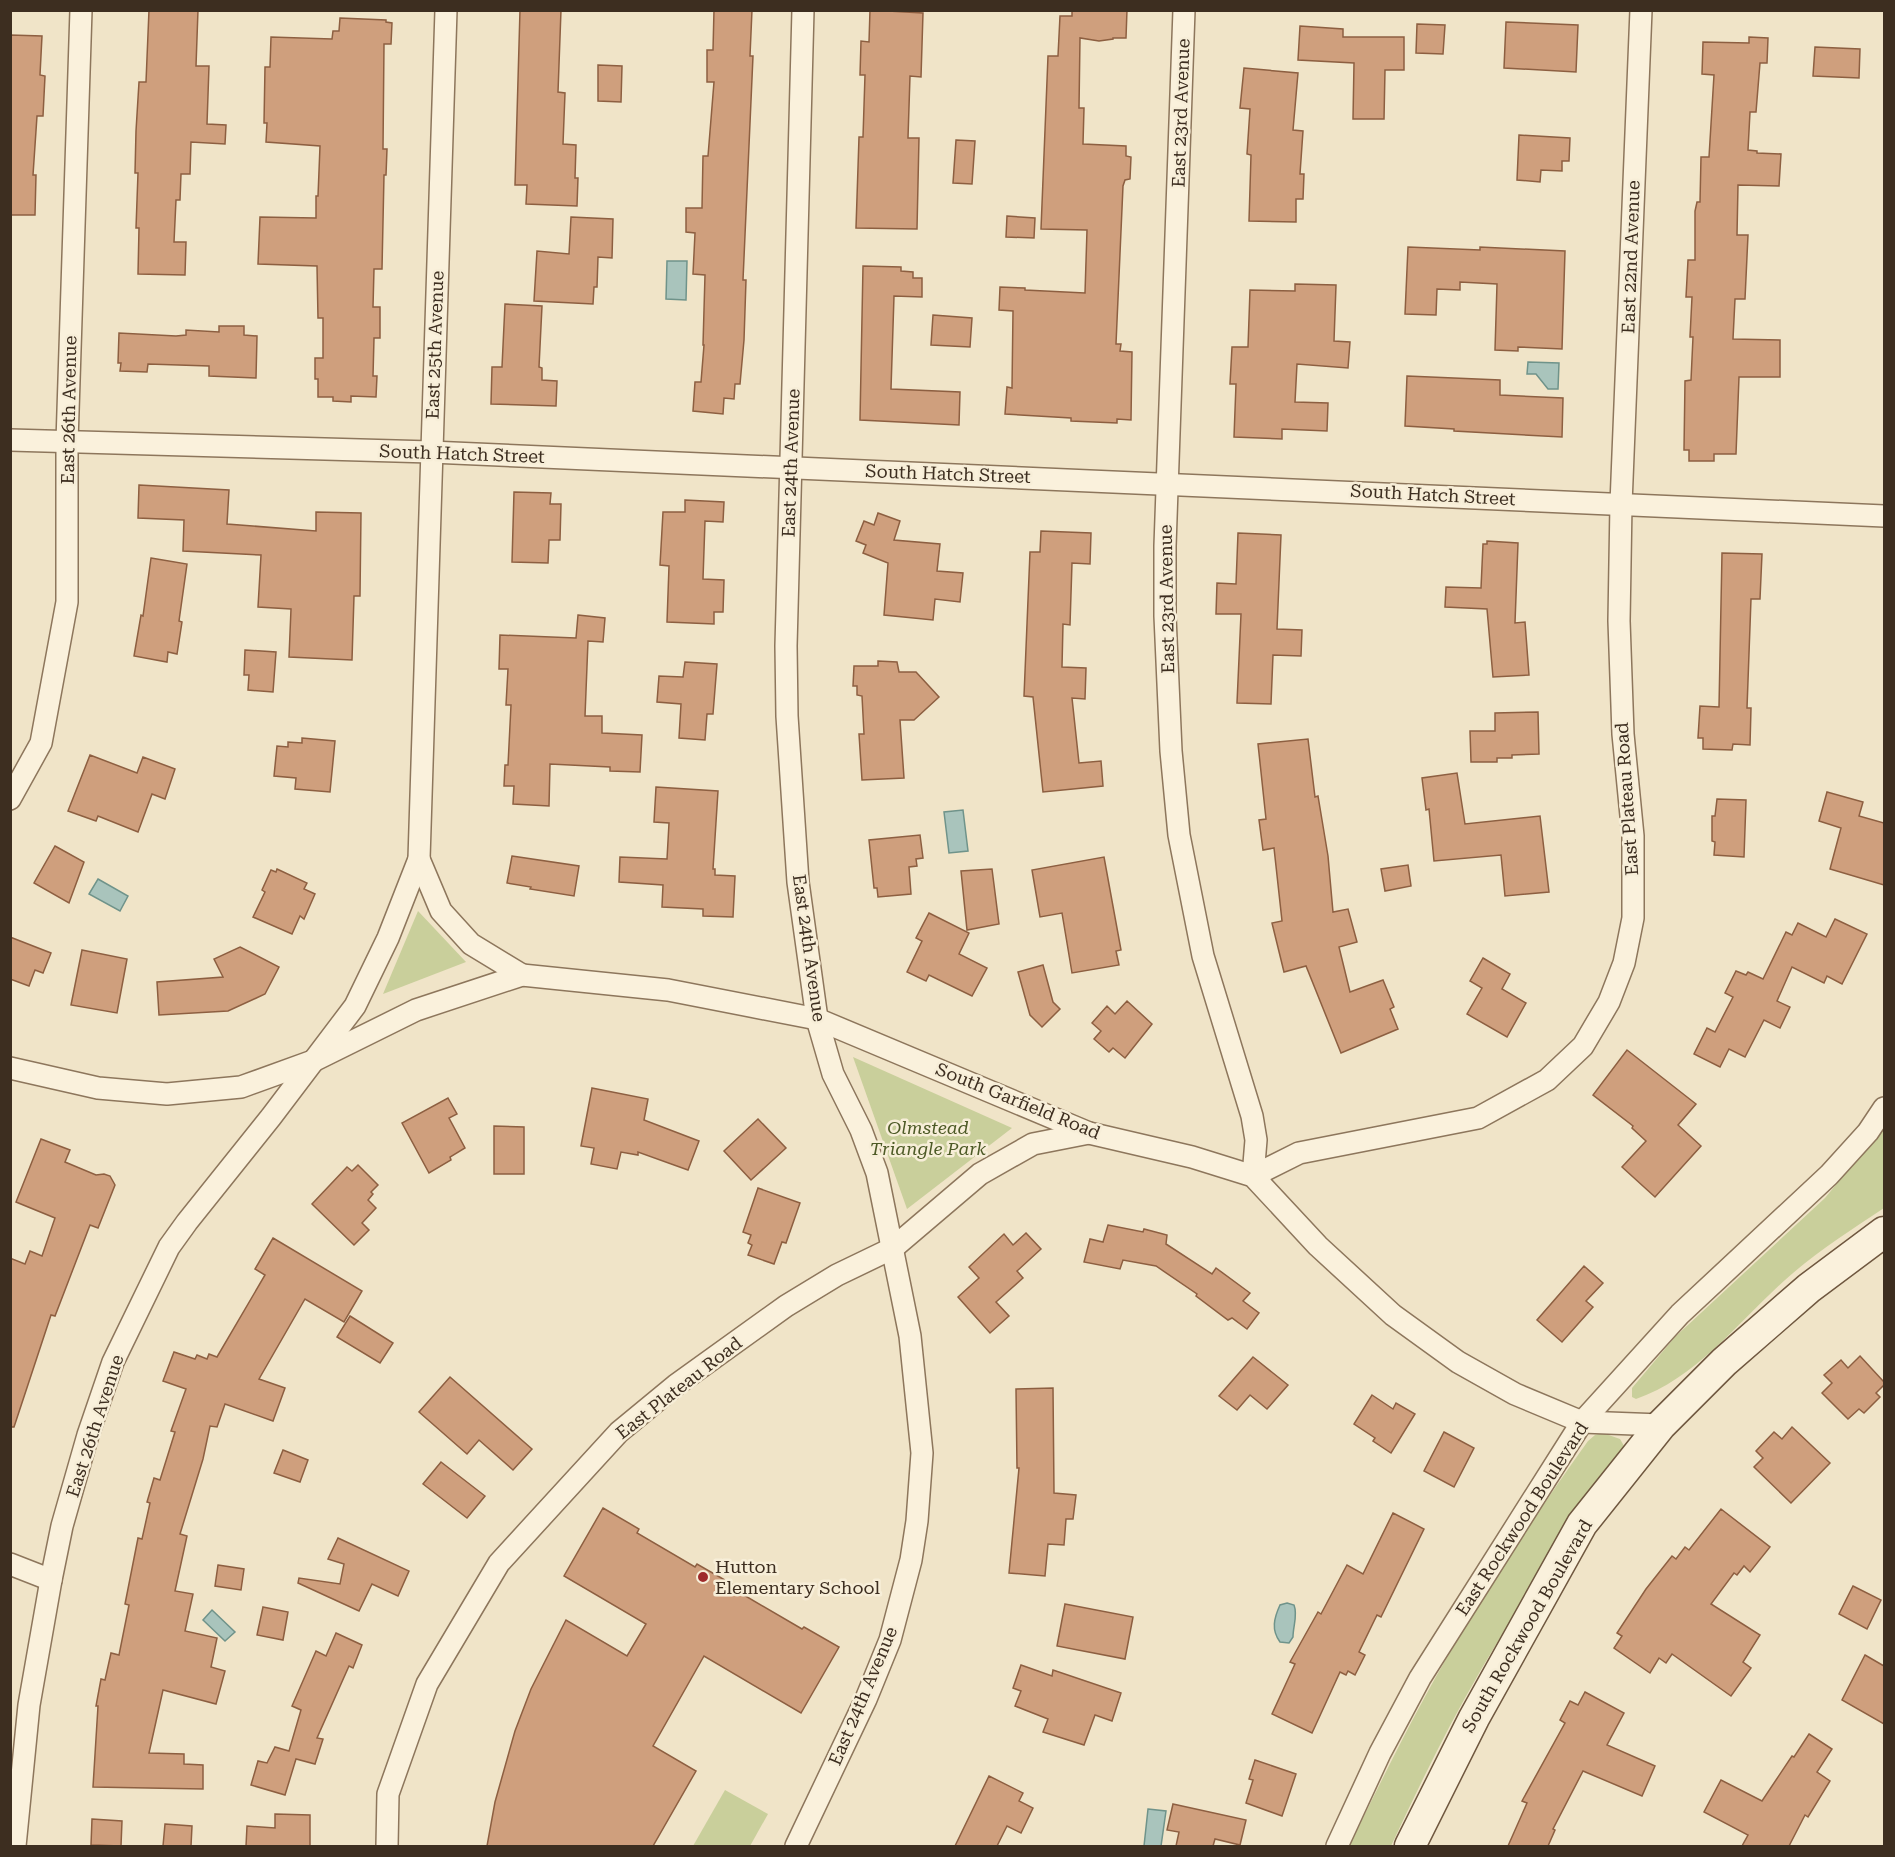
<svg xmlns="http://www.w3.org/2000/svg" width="1895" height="1857" font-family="'Roboto Serif',serif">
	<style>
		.green { fill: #c9cf9b }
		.water { fill: #a9c4bc; stroke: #6f938a; stroke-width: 1.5 }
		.building { fill: #cf9f7d; stroke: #8d5f41; stroke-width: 1.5 }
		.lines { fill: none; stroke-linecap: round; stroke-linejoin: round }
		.street-casing { stroke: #8d765c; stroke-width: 24 }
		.secondary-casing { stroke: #6f573f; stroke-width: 33 }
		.street { stroke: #faf1dc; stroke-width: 21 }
		.secondary { stroke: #faf1dc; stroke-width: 30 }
		.poi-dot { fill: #9e2a2b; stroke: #f7eed8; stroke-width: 2 }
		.labels { text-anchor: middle; stroke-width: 5; stroke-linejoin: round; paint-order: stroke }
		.street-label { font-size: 18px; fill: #3d2e20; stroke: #f7eed8 }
		.park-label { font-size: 18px; font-style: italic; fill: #4d5a26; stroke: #f7eed8 }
		.poi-label { font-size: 18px; fill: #3d2e20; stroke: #f7eed8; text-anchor: start }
	</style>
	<rect width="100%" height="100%" fill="#f0e4c8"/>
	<g class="green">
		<polygon points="418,911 466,962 383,994"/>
		<polygon points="853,1057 1012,1128 907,1209"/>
		<path d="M1884,1127v81c-33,22 -69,45 -99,72 -47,42 -88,98 -149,119l-4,-2v-9l43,-51 150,-139z"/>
		<path d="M1603,1433l17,6 4,7 -1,9c-49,70 -98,139 -141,213 -34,58 -63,118 -91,178h-42c34,-68 67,-137 106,-202 41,-70 86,-137 133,-203l7,-6z"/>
		<polygon points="725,1790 768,1814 750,1846 693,1846"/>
	</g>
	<g class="water">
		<polygon points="667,261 687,261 686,300 666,299"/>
		<polygon points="1528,362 1559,363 1558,389 1548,389 1536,374 1527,374"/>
		<polygon points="963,810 968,851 949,853 944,812"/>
		<polygon points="98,879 128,896 120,911 89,894"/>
		<path d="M1287,1603l7,2c4,10 -1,21 -1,32l-4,6 -9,-1c-9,-12 -6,-24 0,-37z"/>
		<polygon points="212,1610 235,1632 225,1641 203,1620"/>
		<polygon points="1148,1809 1166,1811 1161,1846 1144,1846"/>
	</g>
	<g class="building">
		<polygon points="149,10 198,10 196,66 209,66 207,124 226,125 225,144 191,142 190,174 181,174 180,200 176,200 174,242 186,242 185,275 138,274 139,228 136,228 138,173 135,173 136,131 139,82 146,82"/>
		<polygon points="520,10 561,10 558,92 565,93 563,144 576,145 575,178 578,178 577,206 526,204 527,185 515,185"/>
		<polygon points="714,10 752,10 750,56 753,56 743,280 746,280 744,340 740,384 735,384 734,399 724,398 723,414 693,411 695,382 701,382 704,345 703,345 705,275 693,274 695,233 686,232 686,208 702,208 703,156 708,156 714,82 707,82 707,50 713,50"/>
		<polygon points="870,10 923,13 921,77 910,76 908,138 919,138 917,229 856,228 859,137 863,137 865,75 860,75 861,41 869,42"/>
		<polygon points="1072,10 1127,10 1126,38 1113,38 1113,39 1099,41 1080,38 1079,108 1084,108 1083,144 1126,146 1126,156 1131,157 1130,179 1125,180 1123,186 1116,344 1121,344 1120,351 1132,352 1131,420 1117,419 1117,423 1071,421 1071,418 1005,414 1007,387 1012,388 1013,311 999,310 1000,287 1025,288 1025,290 1085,293 1087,230 1041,229 1048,56 1058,56 1060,16 1072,16"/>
		<polygon points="340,18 386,20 386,22 392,23 391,44 384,44 383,149 387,149 386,175 384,175 382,269 374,269 373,307 380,307 380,338 374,338 373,376 377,376 376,397 351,396 351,402 333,401 333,397 318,397 318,379 315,379 315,358 323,358 323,318 318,318 317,266 258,264 260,217 316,218 316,196 318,196 320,146 266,142 267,123 264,123 265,67 270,67 271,37 332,39 333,31 339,31"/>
		<polygon points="1506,22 1578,25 1576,72 1504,68"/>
		<polygon points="1417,24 1445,25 1443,54 1416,53"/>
		<polygon points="1300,26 1343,29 1343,37 1404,37 1404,70 1385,70 1384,119 1353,119 1354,63 1298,60"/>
		<polygon points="10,35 42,36 40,75 45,76 43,116 37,116 33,175 36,175 35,215 10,215"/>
		<polygon points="1749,37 1768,38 1767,63 1760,63 1756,112 1750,112 1748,150 1757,151 1757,153 1781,154 1779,186 1738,185 1737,235 1748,235 1745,299 1735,299 1733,339 1780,340 1780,377 1739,377 1736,454 1714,454 1714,461 1689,461 1689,450 1684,450 1685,381 1691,380 1693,337 1690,337 1692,297 1686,297 1688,260 1695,260 1695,211 1697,202 1700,202 1701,157 1709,157 1714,75 1702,74 1703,42 1749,43"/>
		<polygon points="1815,47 1860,49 1859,78 1813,76"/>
		<polygon points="598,65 622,66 621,102 598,101"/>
		<polygon points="1244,68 1298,73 1293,130 1303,131 1300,174 1304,174 1303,199 1296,199 1296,222 1249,221 1251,155 1247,154 1250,109 1240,108"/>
		<polygon points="1519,135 1570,138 1569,161 1562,161 1562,171 1541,170 1540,182 1517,180"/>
		<polygon points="956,140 975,141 972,184 953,183"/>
		<polygon points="1007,216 1035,218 1034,238 1006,237"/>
		<polygon points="571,217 613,219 612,258 598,257 597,287 594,287 593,304 534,301 537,251 569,254"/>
		<polygon points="1408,247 1480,250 1480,247 1565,251 1562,349 1518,347 1518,351 1495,350 1497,284 1460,282 1460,290 1437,289 1436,315 1405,314"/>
		<polygon points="863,266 901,267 901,271 913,272 913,278 922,278 922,297 894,296 891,389 960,392 959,425 860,420"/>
		<polygon points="1295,284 1336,285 1334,341 1350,342 1348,368 1297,364 1295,402 1328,403 1327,431 1282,429 1282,439 1234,437 1236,384 1230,384 1232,347 1248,347 1250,290 1295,291"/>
		<polygon points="505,304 542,306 539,367 542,368 542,380 557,381 556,406 491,404 492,367 502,367"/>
		<polygon points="933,315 972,318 970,347 931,345"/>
		<polygon points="219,326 244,326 244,335 257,336 256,378 209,376 209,366 148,364 147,372 120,371 121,363 118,363 119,333 176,336 186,335 186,330 219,332"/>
		<polygon points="1407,376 1500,380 1500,395 1563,398 1562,437 1454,431 1454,429 1405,426"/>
		<polygon points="139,485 229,490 227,524 316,531 316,512 361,513 360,596 354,596 352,660 289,657 291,609 258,607 261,555 183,551 184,520 138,518"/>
		<polygon points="514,492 551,493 550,504 561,504 560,540 549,540 548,563 512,562"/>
		<polygon points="685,500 724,502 723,522 705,521 703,579 724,580 723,612 714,612 714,624 667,622 669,566 660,565 663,512 685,512"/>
		<polygon points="878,513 900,521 894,540 940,544 937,571 963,573 960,602 935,599 933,620 884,615 888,563 863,553 866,545 856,541 864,521 874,525"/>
		<polygon points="1041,531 1091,533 1090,564 1072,563 1070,625 1063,624 1062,667 1086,668 1085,699 1072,698 1079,763 1101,761 1103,786 1043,792 1033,697 1024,696 1030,552 1040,552"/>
		<polygon points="1238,533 1281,535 1277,629 1302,630 1301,656 1273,655 1271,704 1237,703 1241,614 1216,614 1217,583 1236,584"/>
		<polygon points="1487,541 1518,543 1515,623 1525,622 1529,675 1493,677 1487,609 1445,607 1446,587 1481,588 1483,544 1487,544"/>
		<polygon points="1722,553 1762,554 1760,599 1751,599 1747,708 1751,708 1750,745 1733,744 1732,750 1703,749 1703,738 1698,738 1700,706 1719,707"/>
		<polygon points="151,558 187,564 179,621 182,622 177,654 168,652 167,662 134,656 141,615 143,616"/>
		<polygon points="578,615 605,618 603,642 588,641 585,716 602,716 602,733 642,735 640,772 610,771 610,767 550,764 549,806 513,804 514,786 504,786 505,765 508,765 511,705 506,705 508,669 499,669 500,635 576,638"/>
		<polygon points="245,650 276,652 273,692 248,690 249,675 244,675"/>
		<polygon points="878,661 897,662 899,672 916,672 939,697 914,720 900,720 904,778 862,780 859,734 864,734 862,696 857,695 857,686 853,686 854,666 878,666"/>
		<polygon points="685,662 717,664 713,714 707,714 705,740 679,738 681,704 657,702 659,676 683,677"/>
		<polygon points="1538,712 1539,754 1512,755 1512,758 1497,758 1497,762 1471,762 1470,731 1495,731 1495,713"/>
		<polygon points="302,738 335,741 330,792 295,789 296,778 274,776 277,746 288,747 288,742 302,743"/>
		<polygon points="1308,739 1315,797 1318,796 1328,856 1333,912 1348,909 1357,942 1339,947 1350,992 1383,980 1394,1007 1390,1009 1398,1029 1341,1053 1306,966 1284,972 1272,923 1282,921 1274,848 1263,850 1259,820 1266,819 1258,744"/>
		<polygon points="90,755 137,773 143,757 175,769 165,799 152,794 138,832 98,816 96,821 68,811"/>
		<polygon points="1457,773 1465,824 1540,816 1549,892 1505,896 1501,855 1434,861 1429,809 1426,810 1422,778"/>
		<polygon points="656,787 718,791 713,869 715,869 715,875 735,876 733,917 703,916 703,909 662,907 663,885 619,882 620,857 667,859 669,823 654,822"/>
		<polygon points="1827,792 1863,802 1859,816 1884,823 1884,885 1830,869 1841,828 1819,821"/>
		<polygon points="1717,799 1746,800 1744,857 1714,855 1715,842 1712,841 1712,816 1715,816"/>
		<polygon points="920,835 923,858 916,859 917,866 909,867 911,894 878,897 877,888 874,888 869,840"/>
		<polygon points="55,846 84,862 69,903 34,883"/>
		<polygon points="512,856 579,866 574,896 530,889 531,887 507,883"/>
		<polygon points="1104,857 1121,950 1116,951 1119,965 1072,973 1062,913 1040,917 1032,870"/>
		<polygon points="1408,865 1411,886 1385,891 1381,869"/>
		<polygon points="277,869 307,883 304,889 315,894 304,919 300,916 292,934 253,917 265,892 262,890 271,870 276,872"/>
		<polygon points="992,869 999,924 967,930 961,871"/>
		<polygon points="929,913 969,933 959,954 987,968 972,996 929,975 926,981 907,972 922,941 916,938"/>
		<polygon points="1835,919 1867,934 1842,984 1827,976 1824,983 1792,967 1777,1001 1790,1007 1780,1028 1764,1020 1745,1057 1729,1049 1720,1067 1694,1054 1707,1028 1715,1032 1733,997 1725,993 1736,971 1746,975 1748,972 1763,979 1786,932 1792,935 1798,923 1826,937"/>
		<polygon points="10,937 51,953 43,973 35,970 29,986 10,979"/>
		<polygon points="240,947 279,967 265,994 228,1011 159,1015 157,982 223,977 214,959"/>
		<polygon points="82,950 127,959 117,1013 71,1005"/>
		<polygon points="1483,958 1510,974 1502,989 1526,1003 1507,1037 1467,1014 1482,988 1470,981"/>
		<polygon points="1043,965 1053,1002 1060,1009 1042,1027 1030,1015 1018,972"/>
		<polygon points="1127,1001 1152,1024 1125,1058 1113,1048 1109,1052 1094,1039 1101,1031 1092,1023 1107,1006 1115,1014"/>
		<polygon points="1627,1050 1696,1104 1678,1125 1701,1146 1655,1197 1622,1167 1646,1141 1632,1128 1633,1126 1593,1095"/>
		<polygon points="592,1088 648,1099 644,1120 699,1141 688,1170 638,1152 638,1155 621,1152 617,1169 591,1164 594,1148 581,1146"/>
		<polygon points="448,1098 457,1114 449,1118 465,1148 450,1157 451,1160 429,1173 402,1123"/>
		<polygon points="758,1119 786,1148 751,1180 724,1151"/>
		<polygon points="494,1126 524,1127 524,1174 494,1174"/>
		<polygon points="41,1139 70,1150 65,1162 96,1175 104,1174 110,1176 115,1185 98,1228 90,1225 55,1316 51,1315 14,1427 10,1427 10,1258 25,1264 30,1251 42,1256 55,1218 16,1202"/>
		<polygon points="358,1165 378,1185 371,1192 373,1194 368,1200 376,1208 362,1223 369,1230 354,1245 312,1204 347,1167 352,1171"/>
		<polygon points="758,1188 800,1203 786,1243 782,1242 774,1264 748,1255 752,1245 748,1243 751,1235 743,1232"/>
		<polygon points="1108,1225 1143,1232 1144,1229 1167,1235 1166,1244 1212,1274 1216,1268 1250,1293 1243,1301 1259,1313 1247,1329 1232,1318 1228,1320 1196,1296 1197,1294 1156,1266 1123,1260 1120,1269 1084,1262 1090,1239 1103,1242"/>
		<polygon points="1026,1233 1041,1249 1017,1271 1023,1278 996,1302 1009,1316 990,1333 958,1297 979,1278 969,1267 1004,1234 1013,1245"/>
		<polygon points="273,1238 362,1291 344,1322 305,1299 259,1379 285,1388 273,1421 225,1404 217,1427 210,1426 203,1459 180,1534 187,1536 175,1591 193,1594 185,1631 217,1638 211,1667 225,1671 216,1704 163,1690 149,1753 184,1754 184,1764 203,1765 203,1789 93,1787 98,1706 96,1706 101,1679 105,1680 111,1653 119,1655 129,1605 125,1604 138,1538 142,1539 150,1503 147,1502 154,1478 160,1480 175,1432 171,1431 186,1389 163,1381 174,1352 195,1359 197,1355 207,1359 209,1354 217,1357 265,1275 255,1269"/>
		<polygon points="1584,1266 1603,1283 1586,1301 1593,1307 1562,1342 1537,1320"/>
		<polygon points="350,1316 393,1343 380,1363 337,1337"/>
		<polygon points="1860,1356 1884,1382 1884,1385 1876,1393 1880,1397 1864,1413 1859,1409 1848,1419 1822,1393 1832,1383 1824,1375 1841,1360 1848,1368"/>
		<polygon points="1253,1357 1288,1385 1267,1409 1250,1395 1237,1410 1219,1396"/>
		<polygon points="450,1377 532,1449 513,1470 479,1440 467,1454 419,1412"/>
		<polygon points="1053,1388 1054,1493 1076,1495 1073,1519 1066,1519 1064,1545 1048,1544 1045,1576 1009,1573 1019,1468 1017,1468 1016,1389"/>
		<polygon points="1372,1395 1393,1409 1396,1403 1415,1414 1391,1453 1373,1441 1375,1438 1354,1424"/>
		<polygon points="1792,1427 1830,1463 1791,1503 1754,1467 1763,1458 1756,1451 1774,1432 1782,1439"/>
		<polygon points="1444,1432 1474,1448 1454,1487 1424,1471"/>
		<polygon points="283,1450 308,1460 300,1482 274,1473"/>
		<polygon points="441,1462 485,1496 467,1518 423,1484"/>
		<polygon points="603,1508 639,1529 637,1533 695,1567 697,1564 744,1591 742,1594 802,1629 804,1627 839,1647 801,1713 704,1656 653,1746 696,1771 653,1846 487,1846 495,1802 515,1731 531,1689 566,1620 627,1656 646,1624 564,1576"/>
		<polygon points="1721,1509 1770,1547 1750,1572 1744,1566 1737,1575 1734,1573 1711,1604 1760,1635 1743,1662 1751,1668 1731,1696 1672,1654 1666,1663 1659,1658 1650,1673 1614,1648 1622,1636 1617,1633 1646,1589 1672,1556 1676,1559 1685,1547 1689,1550"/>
		<polygon points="1393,1513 1424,1529 1381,1617 1377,1615 1359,1652 1365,1655 1355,1675 1348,1671 1346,1675 1340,1672 1312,1733 1272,1714 1295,1664 1290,1662 1318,1612 1321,1614 1347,1565 1363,1574"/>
		<polygon points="338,1538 409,1571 398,1596 372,1584 359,1611 298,1583 299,1578 340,1584 344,1564 328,1559"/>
		<polygon points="218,1565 244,1569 241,1590 215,1586"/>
		<polygon points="1853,1586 1881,1600 1867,1629 1839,1614"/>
		<polygon points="1065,1604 1133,1617 1125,1659 1057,1646"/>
		<polygon points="263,1607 288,1612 283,1640 257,1635"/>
		<polygon points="336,1633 362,1645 353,1668 349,1666 317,1738 323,1739 315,1764 296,1759 285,1795 251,1785 258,1761 267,1763 275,1747 289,1751 301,1710 292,1706 316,1651 326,1656"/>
		<polygon points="1865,1655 1884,1666 1884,1724 1842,1700"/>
		<polygon points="1021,1665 1052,1676 1053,1670 1121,1693 1112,1721 1095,1715 1084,1745 1043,1732 1048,1719 1015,1706 1021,1691 1013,1688"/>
		<polygon points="1585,1692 1624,1713 1607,1745 1655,1766 1642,1796 1583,1771 1553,1829 1555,1830 1548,1846 1508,1846 1527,1803 1522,1801 1565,1723 1560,1720 1570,1701 1578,1705"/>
		<polygon points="1809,1734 1832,1749 1817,1772 1830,1781 1808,1817 1805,1815 1789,1846 1742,1846 1748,1835 1704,1812 1721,1780 1762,1801 1792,1756 1794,1757"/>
		<polygon points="1255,1760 1296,1774 1282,1816 1246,1803 1253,1780 1249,1779"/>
		<polygon points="989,1776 1023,1793 1019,1801 1033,1808 1021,1833 1007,1826 997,1846 955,1846"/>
		<polygon points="1173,1804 1246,1820 1240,1845 1215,1839 1213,1846 1176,1846 1179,1832 1167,1830"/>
		<polygon points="275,1814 310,1815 310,1846 246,1846 247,1826 275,1828"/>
		<polygon points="92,1819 122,1821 121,1846 91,1845"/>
		<polygon points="165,1824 192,1826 191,1846 163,1846"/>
	</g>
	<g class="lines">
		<defs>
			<g id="street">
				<polyline points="1184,10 1165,546 1165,616 1171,751 1179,835 1203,956 1252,1116 1256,1140 1253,1176"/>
				<polyline points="10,440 431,452 1884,516"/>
				<polyline points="10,799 41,743 67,602 67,442 81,10"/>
				<polyline points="419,859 441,911 471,944 522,975"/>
				<polyline points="10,1068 98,1088 167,1094 241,1087 313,1061 416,1010 522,975 668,990 817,1019 1089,1133 1192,1157 1253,1176 1318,1246 1393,1315 1458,1362 1515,1394 1582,1422 1661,1425"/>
				<polyline points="1253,1176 1299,1153 1478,1118 1547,1080 1583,1046 1609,1002 1624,963 1633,918 1633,836 1623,734 1619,621 1621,504 1641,10"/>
				<polyline points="10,1564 51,1580"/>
				<polyline points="15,1846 29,1705 51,1580 62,1526 88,1435 113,1362 169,1247 187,1222 271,1117 355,1006 388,938 419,859 446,10"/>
				<polyline points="387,1846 388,1794 427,1684 499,1563 619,1432 676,1385 786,1306 837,1275 893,1248 980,1174 1033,1144 1089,1133"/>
				<polyline points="796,1846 866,1699 890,1640 911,1560 917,1521 922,1453 910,1336 877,1173 861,1130 833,1074 817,1019 798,882 787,716 786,646 803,10"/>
				<polyline points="1337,1846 1380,1753 1420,1678 1582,1422 1680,1314 1829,1175 1868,1132 1884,1108"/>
			</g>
			<polyline id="secondary" points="1410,1846 1474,1718 1582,1524 1661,1425 1724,1362 1809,1288 1884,1232"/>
		</defs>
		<use href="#street" class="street-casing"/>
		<use href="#secondary" class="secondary-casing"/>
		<use href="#street" class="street"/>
		<use href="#secondary" class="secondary"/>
	</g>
	<circle class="poi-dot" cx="703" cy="1577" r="6"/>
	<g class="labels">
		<g class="street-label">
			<text transform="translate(1181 113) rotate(-88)" y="6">East 23rd Avenue</text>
			<text transform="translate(1631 257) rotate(-88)" y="6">East 22nd Avenue</text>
			<text transform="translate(435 345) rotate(-88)" y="6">East 25th Avenue</text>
			<text transform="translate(69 410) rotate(-89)" y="6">East 26th Avenue</text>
			<text transform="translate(462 454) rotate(2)" y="6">South Hatch Street</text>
			<text transform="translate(791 463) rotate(-88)" y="6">East 24th Avenue</text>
			<text transform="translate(948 474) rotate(2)" y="6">South Hatch Street</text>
			<text transform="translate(1433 495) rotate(3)" y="6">South Hatch Street</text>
			<text transform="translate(1167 599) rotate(-91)" y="6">East 23rd Avenue</text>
			<text transform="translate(1627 799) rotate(-94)" y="6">East Plateau Road</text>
			<text transform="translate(809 948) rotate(82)" y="6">East 24th Avenue</text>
			<text transform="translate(1018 1101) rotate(22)" y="6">South Garfield Road</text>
			<text transform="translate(679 1388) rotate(-38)" y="6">East Plateau Road</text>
			<text transform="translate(95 1426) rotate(-72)" y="6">East 26th Avenue</text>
			<text transform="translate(1522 1519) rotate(-57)" y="6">East Rockwood Boulevard</text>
			<text transform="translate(1527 1626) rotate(-60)" y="6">South Rockwood Boulevard</text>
			<text transform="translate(863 1696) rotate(-67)" y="6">East 24th Avenue</text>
		</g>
		<g class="park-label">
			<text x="928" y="1134">Olmstead<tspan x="928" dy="21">Triangle Park</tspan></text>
		</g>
		<g class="poi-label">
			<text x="715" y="1573">Hutton<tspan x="715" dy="21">Elementary School</tspan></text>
		</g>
	</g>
	<rect width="1895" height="1857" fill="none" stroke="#3d2e20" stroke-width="24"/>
</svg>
